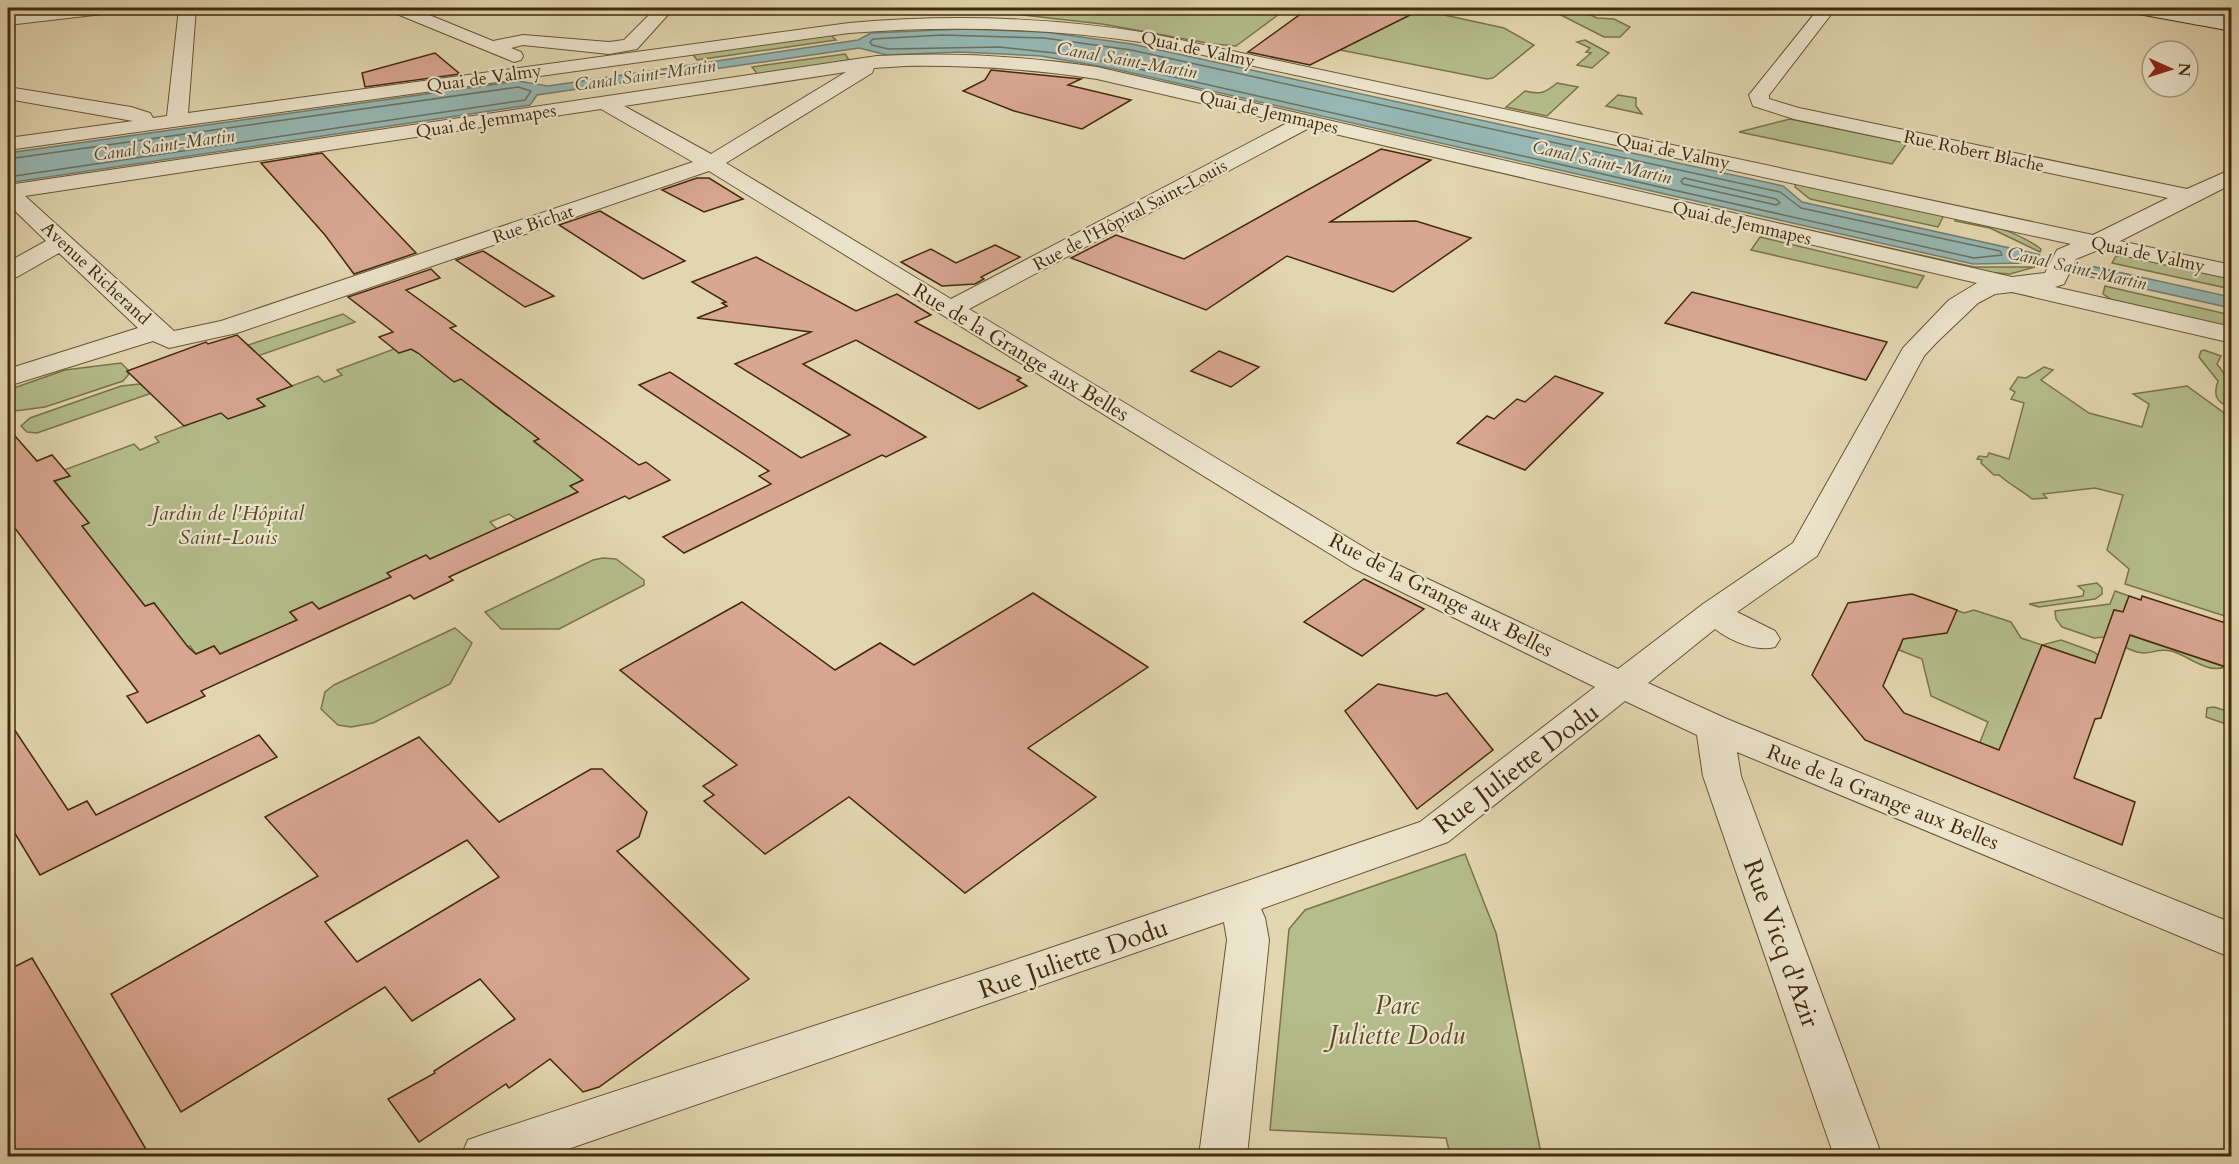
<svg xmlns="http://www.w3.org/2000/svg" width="2239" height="1164" font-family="Cardo,serif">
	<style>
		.green { fill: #b4bd8b; stroke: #7b744a; stroke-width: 1.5 }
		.water { fill: #96b7b3; stroke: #747f6f; stroke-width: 1.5 }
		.pier { fill: #e2d6b0 }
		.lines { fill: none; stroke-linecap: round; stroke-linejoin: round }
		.shore { stroke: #6c715e; stroke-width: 1.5 }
		.building { fill: #d9a692; stroke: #422b0a; stroke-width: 1.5; fill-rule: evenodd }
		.minor-casing { stroke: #6a5634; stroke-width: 2 }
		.secondary-casing { stroke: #422b0a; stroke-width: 2 }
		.minor { fill: #ece4cc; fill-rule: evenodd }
		.secondary { fill: #ece4cc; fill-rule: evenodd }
		.labels { text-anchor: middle; stroke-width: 4.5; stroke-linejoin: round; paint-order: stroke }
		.far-street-label { font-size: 18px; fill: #422b0a; stroke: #ece4cc }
		.far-water-label { font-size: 18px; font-style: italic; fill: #53472c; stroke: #ece4cc }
		.street-label { font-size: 21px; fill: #422b0a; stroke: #ece4cc }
		.park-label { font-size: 21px; font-style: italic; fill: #594824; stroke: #ece4cc }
		.near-street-label { font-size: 26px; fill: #422b0a; stroke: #ece4cc }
		.near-park-label { font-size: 26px; font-style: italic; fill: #594824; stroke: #ece4cc }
	</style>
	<rect width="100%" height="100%" fill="#e2d6b0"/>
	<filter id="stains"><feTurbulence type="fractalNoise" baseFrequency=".00333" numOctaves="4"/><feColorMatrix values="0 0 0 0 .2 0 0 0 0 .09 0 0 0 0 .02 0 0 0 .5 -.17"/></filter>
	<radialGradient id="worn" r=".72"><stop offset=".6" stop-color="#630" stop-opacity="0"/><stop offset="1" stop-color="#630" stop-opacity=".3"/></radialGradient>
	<g class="green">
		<polygon points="1010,8 1308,8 1304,12 1286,9 1236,46 1213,44 1102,24 1005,13 1010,11 1007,9"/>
		<polygon points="1412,8 1504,28 1534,45 1493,78 1487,79 1340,50 1389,25"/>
		<polygon points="1575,8 1597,18 1614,19 1630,27 1620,37 1604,37 1555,12"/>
		<polygon points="831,35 836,40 697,60 692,53"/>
		<polygon points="1585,40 1609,53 1592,68 1577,65 1591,53 1586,52 1590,48 1577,42"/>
		<polygon points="845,54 849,60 759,76 752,67"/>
		<path d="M1557,83l21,4 -31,29 -41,-9 19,-16c15,4 20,2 32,-8z"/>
		<polygon points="1618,95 1636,98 1636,106 1642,114 1606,106"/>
		<polygon points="1790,119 1907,143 1892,164 1739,132"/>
		<polygon points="1796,182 1944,215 1938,227 1810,199 1795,187"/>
		<polygon points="1657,196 1974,267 2035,267 2010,274 1972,271"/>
		<path d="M1956,217c31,7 59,13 85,32l-1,3 -50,-24 -35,-7z"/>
		<polygon points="1760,237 1924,276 1917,288 1751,250"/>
		<polygon points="2131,255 2231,277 2231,289 2112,263 2116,256"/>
		<polygon points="2105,286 2231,315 2231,328 2112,300 2103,294"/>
		<polygon points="343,314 355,322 246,360 242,347"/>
		<polygon points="394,349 399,353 411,349 417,353 430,349 496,399 490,402 507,415 515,412 546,436 534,442 543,449 556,444 577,475 583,480 571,486 578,492 517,520 509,514 490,522 497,529 430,559 388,573 391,577 319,609 311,603 290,612 297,620 220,654 214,646 196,654 190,646 171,654 161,613 154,603 136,610 72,530 88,523 55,481 69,476 64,470 134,444 140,450 159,442 155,437 221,412 228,419 264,406 257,399 318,376 324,382 342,375 337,370"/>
		<path d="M2204,350l17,6 -4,8c9,11 15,21 10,35l4,8c-15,-4 -18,-12 -13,-26l-19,-24 2,-6z"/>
		<polygon points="121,363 129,371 127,372 129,374 123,381 45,407 8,412 8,390 65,370"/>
		<path d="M2044,367l9,3 -12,10 48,33 53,14 7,-23 -16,-10 54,-8 44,32v200l-106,-34 4,-15 -22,-19 16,-55 -28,-7 -52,6 4,4 -15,1c-11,-9 -23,-15 -33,-24h-5l-13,-12 1,-3 -5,-1 2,-3 8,1 2,-4 20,6 15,-56 -13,-4 4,-7 -5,-3 8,-12 8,1z"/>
		<polygon points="161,377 172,386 37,433 27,432 21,426 30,418 121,386 140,384"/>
		<polygon points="603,558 616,559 644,580 644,585 559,629 501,629 485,612 593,560"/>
		<polygon points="2097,583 2102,588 2102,594 2095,599 2039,607 2029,604 2083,596 2084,591 2078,586"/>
		<polygon points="2115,591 2129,596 2123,612 2114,610 2105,637 2094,638 2062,627 2056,619 2055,611 2110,604"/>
		<polygon points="1956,610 1964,613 1974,610 2011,622 2021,638 2042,645 2061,640 2094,652 2109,664 2111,669 2042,645 2002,743 2001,754 1986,748 1980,742 1988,722 1931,696 1922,659 1899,650 1904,636"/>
		<polygon points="455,628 472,643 450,684 373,723 351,727 338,725 321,709 325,692 334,685"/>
		<path d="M2123,633l102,34c-19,7 -37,-12 -54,-16 -19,-4 -22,9 -46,-4z"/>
		<polygon points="2214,707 2230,712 2231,726 2206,717 2207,708"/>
		<polygon points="1465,854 1496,933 1541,1153 1449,1150 1446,1138 1270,1130 1289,929 1305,910"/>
	</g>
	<polygon class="water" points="963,29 1045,32 1132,44 1783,186 1802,202 2231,297 2231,308 2028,263 1973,264 1115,69 1041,56 960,52 887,55 859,48 537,95 530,105 8,183 8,153 518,81 548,86 858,40 871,33"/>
	<polygon class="pier" points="2042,251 2090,262 2085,278 2035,267"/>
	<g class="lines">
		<g class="shore">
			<polygon points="942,35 1044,38 1131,50 1780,192 1801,208 2000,251 2002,255 1974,258 1081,56 999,47 888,49 872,45 870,42 873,39"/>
			<polyline points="8,159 518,87 531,91 525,100 8,177"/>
			<polygon points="1684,178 1776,199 1780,203 1776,205 1683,184 1681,181"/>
		</g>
	</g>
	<g class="building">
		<polygon points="1309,8 1406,8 1400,12 1412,14 1310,65 1248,52"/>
		<polygon points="435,53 460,74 365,87 362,73"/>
		<polygon points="991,70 1081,79 1068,85 1131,100 1082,129 1014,111 963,91 985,80"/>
		<polygon points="1381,149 1431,160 1330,222 1416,221 1471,238 1393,292 1287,256 1206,310 1071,258 1116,235 1184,259"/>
		<polygon points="322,153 379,214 416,253 354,274 325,235 261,163"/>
		<polygon points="697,178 709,178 743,199 704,212 662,190"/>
		<polygon points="600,211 685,261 643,279 559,225"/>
		<polygon points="995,245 1020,257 981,277 984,279 975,284 942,286 901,262 931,249 956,263"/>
		<polygon points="483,251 491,256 554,296 525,307 456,260"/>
		<polygon points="756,257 856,311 897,294 931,315 915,322 1021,378 1017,380 1027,386 979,409 856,340 803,364 926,437 886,457 882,455 684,553 663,537 771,484 759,476 769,471 639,385 670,372 801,458 850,435 735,364 811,332 697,318 727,306 722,303 726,302 692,282"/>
		<polygon points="431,269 440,278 406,290 456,326 450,328 639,465 646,462 670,480 629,499 625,496 449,577 453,580 414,599 410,595 201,691 205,696 147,723 127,696 138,692 8,519 8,428 37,461 52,455 70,476 54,481 89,523 82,526 145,606 154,603 188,647 196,654 214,646 220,654 297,620 290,612 312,602 319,609 391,577 387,573 426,555 430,559 578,492 570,486 583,480 534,441 539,439 461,379 454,382 418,353 411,349 399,353 379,337 393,332 348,297"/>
		<polygon points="1692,292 1887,342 1866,380 1665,323"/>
		<polygon points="237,335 292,386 257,399 265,406 228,419 221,413 184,426 127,371 206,342 208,344"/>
		<polygon points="1219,351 1259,367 1231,387 1191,371"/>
		<polygon points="1555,376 1603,393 1525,470 1457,443 1487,416 1494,419 1517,399 1525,402"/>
		<polygon points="1364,579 1424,609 1362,656 1304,622"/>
		<polygon points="1033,593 1148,667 1028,748 1096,797 965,893 849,797 765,854 704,801 714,795 703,786 737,765 620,670 742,602 835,670 880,643 914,665"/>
		<polygon points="1912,594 1957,610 1947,633 1903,639 1883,686 1904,713 1999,750 2042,645 2095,663 2114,610 2123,612 2129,596 2141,600 2142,596 2232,625 2232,669 2130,635 2101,718 2095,719 2074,778 2135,802 2122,845 1865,740 1812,675 1848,603"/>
		<polygon points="1378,684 1436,696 1447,693 1493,750 1417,809 1345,711"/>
		<polygon points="8,720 68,810 87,801 96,815 259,735 277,757 40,875 8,822"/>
		<path d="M419,737l80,85 92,-53h11l45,43 -8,25 -22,14 132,128 -150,108 -16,5 -33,-33 -41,29 -3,-4 -87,58 -31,-43 47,-26 -1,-2 81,-52 -35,-40 -68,42 -27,-34 -204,125 -70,-118 207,-118 -53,-59zM467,840l32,37 -142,85 -32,-40z"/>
		<polygon points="32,958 117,1100 150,1156 8,1156 8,970"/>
	</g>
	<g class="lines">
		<defs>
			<g id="minor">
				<polygon points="70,8 120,8 117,12 111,13 8,25 8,15"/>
				<path d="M179,8h17l-8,105 661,-90c101,-9 199,-6 299,10l945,202 75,-37 -374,-79 -41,-13 -4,-11 70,-87h17l-67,87v4l30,9 388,81 45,-20v15l-112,57 112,24v14l-134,-29 -22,9 -12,25 -9,3 177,40v16l-220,-51 -17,2 -17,9 -41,39 -13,14 -107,200 -80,56 38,19 5,8 -5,8c-20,5 -44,-6 -60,-18l-67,54 79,36 505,204v35l-495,-206 4,24 141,380h-48l-131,-380 -6,-41 -72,-34 -177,141 -187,67 4,9 4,22 -22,216h-48l28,-216 -3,-18 -676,234h-87l7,-16 17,-6 545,-179 390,-133 175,-135 -242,-119 -644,-397 -472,162 -68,15 -16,-7 -145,45v-17l130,-41 -79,-75 -42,24 -9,2v-17l38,-21 -38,-37v-19l869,-129c74,-4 147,0 220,11l915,210 33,-4 12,-23 14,-6 -923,-201c-100,-15 -198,-18 -299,-10l-841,117v-12l125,-17 -125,-22v-12l123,20 19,6 3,5 14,-2zM905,66c64,-1 128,3 192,13l190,44 -336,176 -225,-136 146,-90 2,-5zM846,72l-135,82 -87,-48zM601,109l92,53 -472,159 -47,10 -149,-135zM1309,128l668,155 -28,17 -46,48 -110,195 -90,61 -85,65 -243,-115 -406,-245z"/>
				<polygon points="389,8 412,8 493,41 523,35 609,42 624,40 656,8 674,8 637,49 609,54 523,45 511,48 521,52 523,56 521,60 514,62 392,12"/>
				<path d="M2232,9v10c-13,1 -27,8 -38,5l-3,-4c9,-10 28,-10 41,-11z"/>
			</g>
			<polygon id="secondary" points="2124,8 2159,8 2232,21 2232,31 2133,13 2127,12"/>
		</defs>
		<use href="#minor" class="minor-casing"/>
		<use href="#secondary" class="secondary-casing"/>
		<use href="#minor" class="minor"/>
		<use href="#secondary" class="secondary"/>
	</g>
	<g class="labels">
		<g class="far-street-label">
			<text transform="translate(1198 49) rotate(12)" y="6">Quai de Valmy</text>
			<text transform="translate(484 78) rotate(-8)" y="6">Quai de Valmy</text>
			<text transform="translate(1269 112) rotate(13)" y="6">Quai de Jemmapes</text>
			<text transform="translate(486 121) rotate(-9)" y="6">Quai de Jemmapes</text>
			<text transform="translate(1673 151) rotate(12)" y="6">Quai de Valmy</text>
			<text transform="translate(1974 151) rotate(12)" y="6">Rue Robert Blache</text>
			<text transform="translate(1130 215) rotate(-28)" y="6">Rue de l'Hôpital Saint-Louis</text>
			<text transform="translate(1742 223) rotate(13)" y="6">Quai de Jemmapes</text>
			<text transform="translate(533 224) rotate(-19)" y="6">Rue Bichat</text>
			<text transform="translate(2148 254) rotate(12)" y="6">Quai de Valmy</text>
			<text transform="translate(96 273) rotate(43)" y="6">Avenue Richerand</text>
		</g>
		<g class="far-water-label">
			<text transform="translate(1127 60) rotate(10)" y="6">Canal Saint-Martin</text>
			<text transform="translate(645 75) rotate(-8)" y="6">Canal Saint-Martin</text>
			<text transform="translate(164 145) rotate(-8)" y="6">Canal Saint-Martin</text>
			<text transform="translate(1602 162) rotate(13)" y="6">Canal Saint-Martin</text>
			<text transform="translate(2077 268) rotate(13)" y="6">Canal Saint-Martin</text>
		</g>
		<g class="street-label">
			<text transform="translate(1021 352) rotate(31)" y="7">Rue de la Grange aux Belles</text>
			<text transform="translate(1441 595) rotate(27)" y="7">Rue de la Grange aux Belles</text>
			<text transform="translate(1883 797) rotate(22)" y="7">Rue de la Grange aux Belles</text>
		</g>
		<g class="park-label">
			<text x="228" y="520">Jardin de l'Hôpital<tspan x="228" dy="24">Saint-Louis</tspan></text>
		</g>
		<g class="near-street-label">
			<text transform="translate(1516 768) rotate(-37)" y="9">Rue Juliette Dodu</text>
			<text transform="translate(1782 943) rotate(70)" y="9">Rue Vicq d'Azir</text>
			<text transform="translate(1073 958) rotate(-19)" y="9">Rue Juliette Dodu</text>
		</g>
		<g class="near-park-label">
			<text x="1397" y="1014">Parc<tspan x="1397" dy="30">Juliette Dodu</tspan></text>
		</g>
	</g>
	<rect width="2239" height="1164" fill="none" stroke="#e2d6b0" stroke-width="30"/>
	<rect x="9" y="9" width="2221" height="1146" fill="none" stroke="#422b0a" stroke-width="3"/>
	<rect x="15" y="15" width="2209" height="1134" fill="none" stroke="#422b0a" stroke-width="1.5"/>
	<g transform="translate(2170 69) rotate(93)"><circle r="28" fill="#ece4cc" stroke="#a89a7e" stroke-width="1.5"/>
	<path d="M0-4.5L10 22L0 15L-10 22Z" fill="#8f2418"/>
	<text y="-9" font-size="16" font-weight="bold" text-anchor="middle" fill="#422b0a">N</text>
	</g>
	<rect width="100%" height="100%" filter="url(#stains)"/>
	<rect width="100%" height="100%" fill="url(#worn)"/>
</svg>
